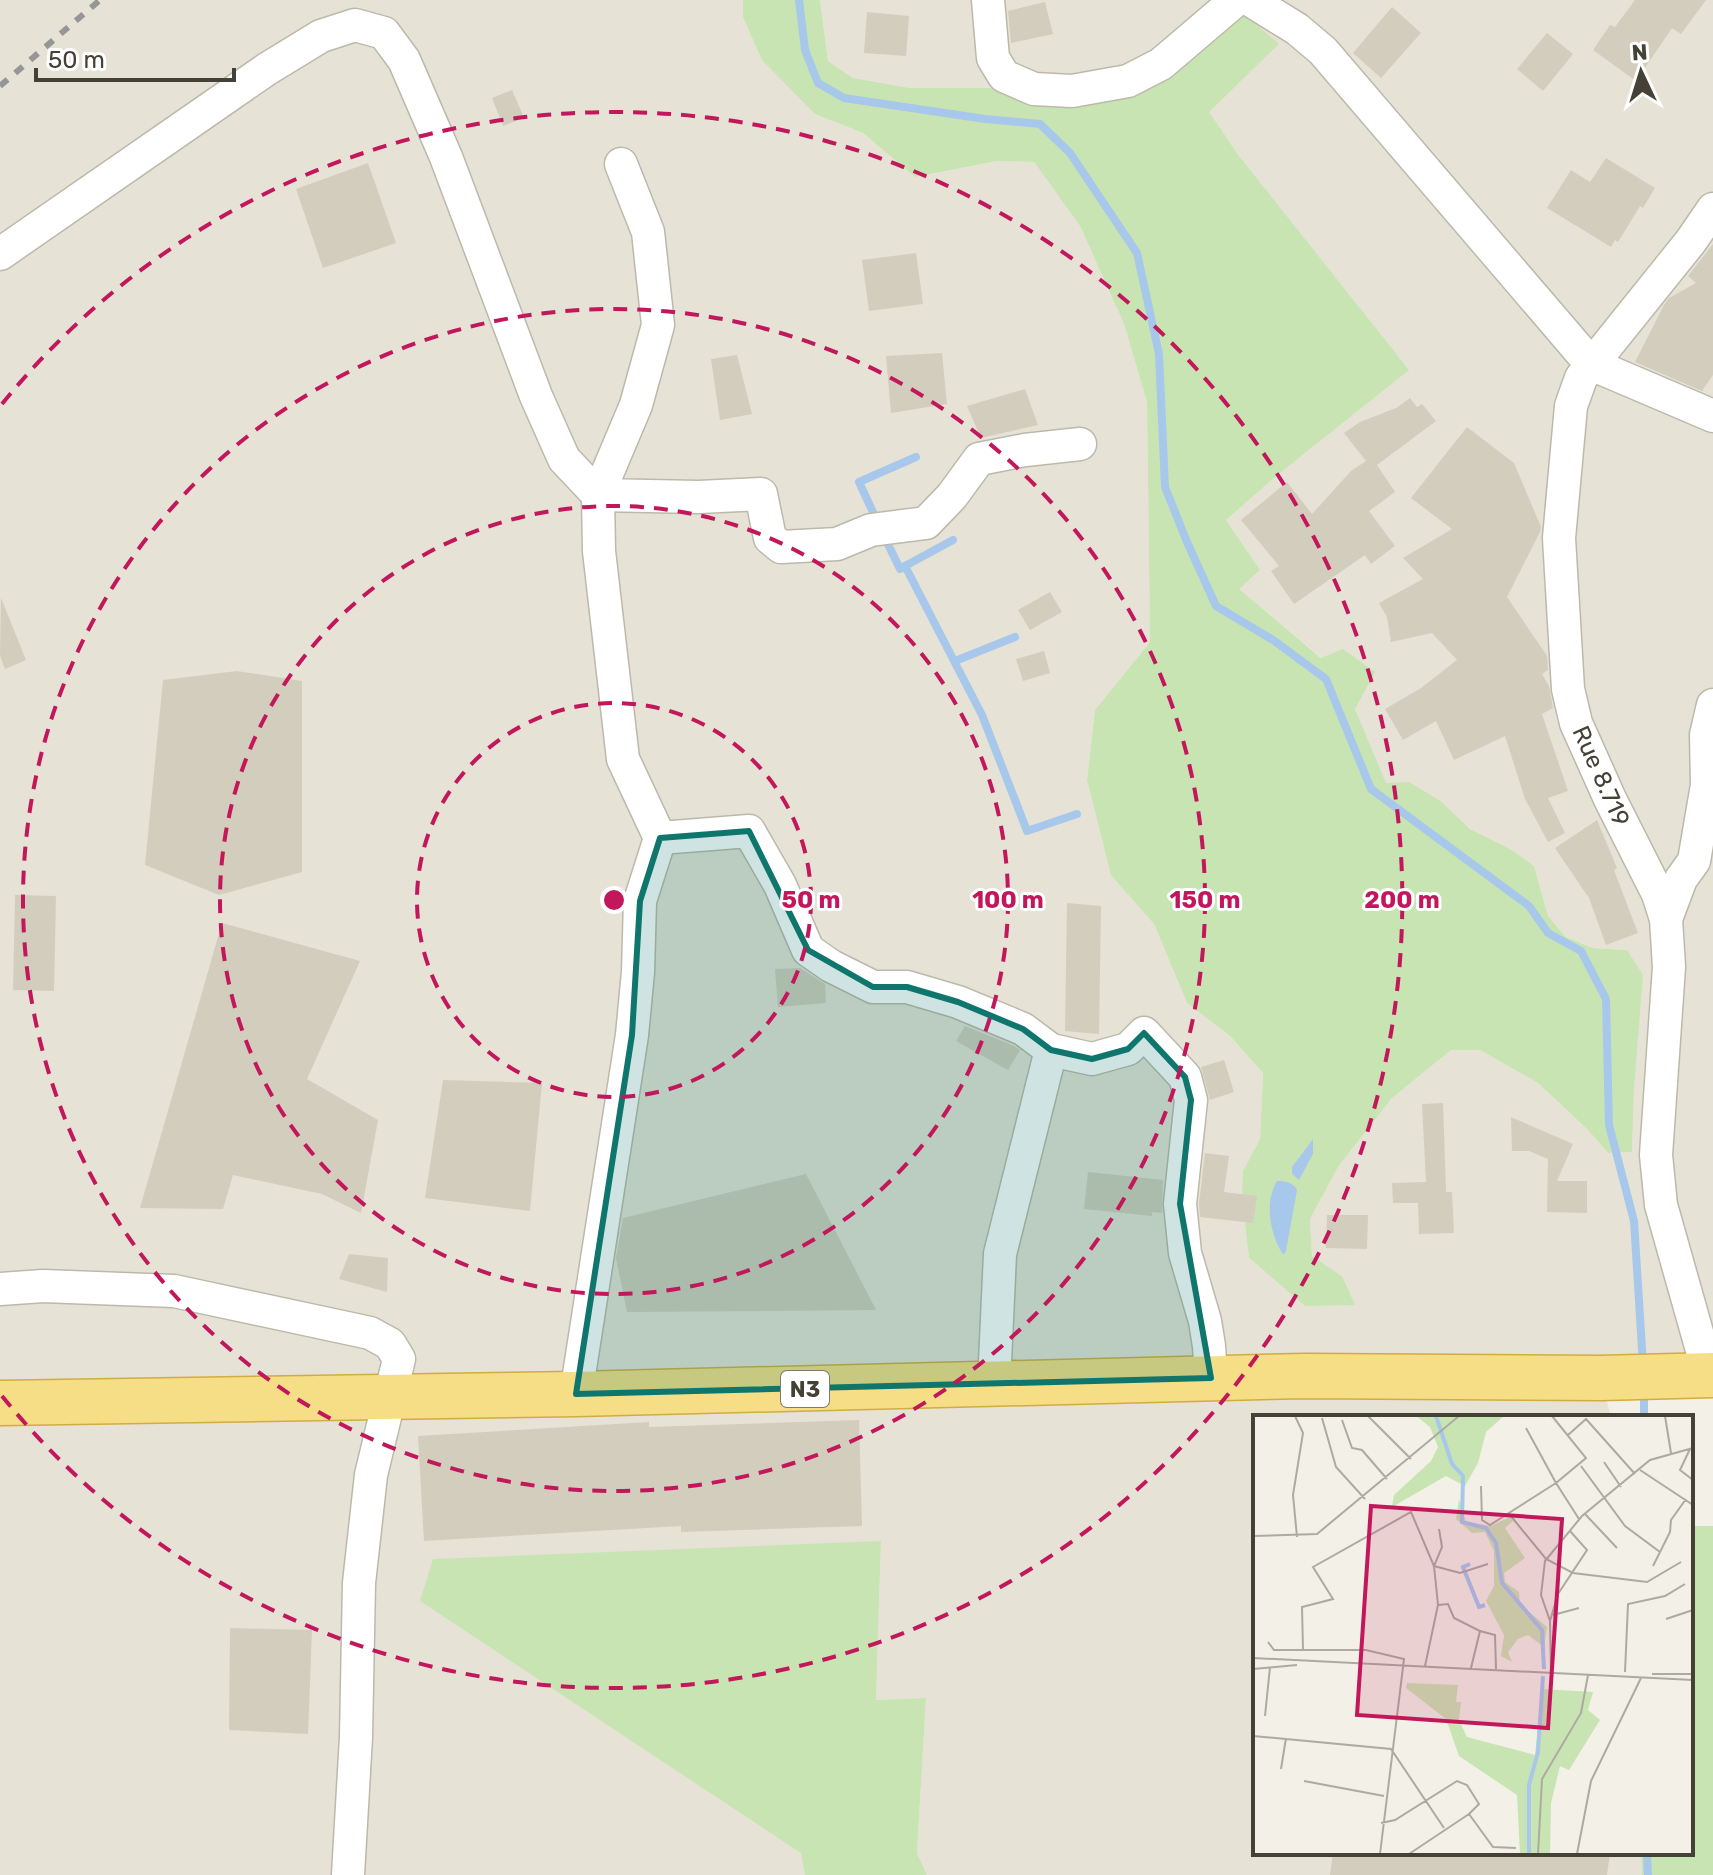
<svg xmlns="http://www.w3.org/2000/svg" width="1713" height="1875" font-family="Rubik,sans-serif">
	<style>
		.residential { fill: #e6e2d6 }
		.green { fill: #c9e4b3 }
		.water { fill: #a7c8eb }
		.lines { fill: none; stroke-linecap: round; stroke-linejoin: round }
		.stream { stroke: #a7c8eb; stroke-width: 8 }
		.building { fill: #d3cdbd }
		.minor-casing { stroke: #bdb9aa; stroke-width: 35 }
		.trunk-casing { stroke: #d2ac41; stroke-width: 47 }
		.minor { stroke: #fff; stroke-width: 32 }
		.trunk { stroke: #f6de86; stroke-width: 44 }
		.rail { stroke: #969696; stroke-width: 6; stroke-dasharray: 10 10; stroke-linecap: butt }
		.marked { fill: #0f766e; fill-opacity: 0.2; stroke: #0f766e; stroke-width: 6; stroke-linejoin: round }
		.ring { fill: none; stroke: #c2185b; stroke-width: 4; stroke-dasharray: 14 10 }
		.labels { text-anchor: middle; stroke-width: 6; stroke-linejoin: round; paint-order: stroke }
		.shield { fill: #fff; stroke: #7d7a73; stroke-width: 2 }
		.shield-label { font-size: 22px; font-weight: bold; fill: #454137 }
		.street-label { font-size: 24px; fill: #454137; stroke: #fff }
		.inset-river { fill: none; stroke: #a7c8eb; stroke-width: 4 }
		.inset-road { fill: none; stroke: #adaaa1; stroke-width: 2 }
		.view { fill: #c2185b; fill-opacity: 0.15; stroke: #c2185b; stroke-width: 4 }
		.inset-edge { fill: none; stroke: #454137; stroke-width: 4 }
		.centre { fill: #c2185b; stroke: #fff; stroke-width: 4 }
		.ring-label { font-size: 24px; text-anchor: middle; font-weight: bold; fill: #c2185b; stroke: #fff; stroke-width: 6; stroke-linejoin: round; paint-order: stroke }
	</style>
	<rect width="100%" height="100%" fill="#f2f0e7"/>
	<polygon class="residential" points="0,0 743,0 743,17 815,114 863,133 915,177 997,161 1034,162 1080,226 1124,324 1147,402 1150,642 1095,710 1087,780 1111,874 1154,924 1187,1003 1230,1036 1263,1073 1260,1139 1243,1171 1249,1258 1305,1306 1342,1276 1312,1256 1310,1219 1338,1167 1391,1099 1451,1050 1480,1050 1538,1083 1588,1130 1608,1153 1632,1152 1634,1089 1627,950 1593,948 1566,937 1548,916 1534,866 1512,850 1470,829 1442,802 1386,784 1355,709 1322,658 1238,589 1260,570 1226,520 1281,472 1239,156 1208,112 1279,44 1080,107 993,88 910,88 853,78 828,61 820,0 1713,0 1713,1375 1601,1379 1611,1417 1255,1417 1255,1853 1641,1853 1642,1875 927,1875 917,1853 926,1698 876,1700 881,1541 802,1853 805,1875 0,1875"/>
	<g class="green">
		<polygon points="743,0 820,0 828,61 853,78 910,88 993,88 1080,107 1152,83 1242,12 1279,44 1209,112 1239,156 1409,370 1281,472 1226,520 1260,570 1239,589 1321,658 1343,649 1375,672 1355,709 1386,783 1409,782 1442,802 1470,829 1512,850 1534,866 1548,916 1566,937 1593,948 1627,950 1643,975 1634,1089 1632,1152 1608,1153 1588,1130 1538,1083 1480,1050 1451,1050 1391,1099 1338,1167 1310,1219 1312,1256 1342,1276 1355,1305 1305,1306 1249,1258 1242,1196 1243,1171 1260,1139 1263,1073 1230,1036 1187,1003 1154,924 1111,875 1087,780 1095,710 1150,642 1147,402 1124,324 1080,226 1034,162 997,161 915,177 863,133 815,114 762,60 743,17"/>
		<polygon points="1691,1526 1713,1526 1713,1875 1642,1875 1641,1853 1691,1853"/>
		<polygon points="881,1541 876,1700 926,1698 917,1853 927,1875 805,1875 801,1853 420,1601 433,1559"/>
	</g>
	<g class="water">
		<polygon points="1313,1139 1313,1154 1299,1180 1292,1174 1292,1167"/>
		<path d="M1277,1181c8,0 16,1 20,9l-11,61 -2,3 -2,-1c-12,-19 -18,-52 -5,-72z"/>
	</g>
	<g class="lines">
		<g class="stream">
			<polyline points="799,0 805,50 818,83 844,98 985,119 1040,124 1070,153 1137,253 1159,354 1165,487 1187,542 1216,606 1273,640 1326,679 1371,789 1529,906 1548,933 1581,951 1606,999 1609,1125 1634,1221 1643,1365"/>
			<polyline points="878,523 859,482 916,457"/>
			<polyline points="884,536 900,569 905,566 982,715 1027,831 1077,814"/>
			<polyline points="905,566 953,540"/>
			<polyline points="955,661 1015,637"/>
			<polyline points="1644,1390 1644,1417"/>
			<polyline points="1647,1853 1648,1875"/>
		</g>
	</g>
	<g class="building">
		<polygon points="1635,0 1706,0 1681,34 1672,28 1636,81 1593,50 1610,25 1615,27"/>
		<polygon points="1045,2 1053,34 1011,43 1008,11"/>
		<polygon points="1392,7 1421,33 1381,78 1353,53"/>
		<polygon points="867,12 909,16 906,56 864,53"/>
		<polygon points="1547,33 1573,54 1543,91 1517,69"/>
		<polygon points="512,90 524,118 503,126 492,98"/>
		<polygon points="1606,158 1655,188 1643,208 1640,206 1618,242 1615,240 1611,247 1547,208 1571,170 1590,182"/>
		<polygon points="368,163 396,243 323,268 296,189"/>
		<polygon points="1713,244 1713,375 1702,391 1635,362 1664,305 1669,298 1696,283 1688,276"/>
		<polygon points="916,253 923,304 869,311 862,260"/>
		<polygon points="942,353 947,404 891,413 886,356"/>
		<polygon points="737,355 752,414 720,420 711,359"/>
		<polygon points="1025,389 1038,425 981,438 967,406"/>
		<polygon points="1410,398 1417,407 1422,404 1436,421 1377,465 1395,492 1369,511 1395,546 1371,564 1365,555 1294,604 1271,571 1279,566 1241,520 1287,482 1312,514 1351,471 1366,461 1344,433 1360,422 1396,408"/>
		<polygon points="1467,427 1514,463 1541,527 1540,532 1507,597 1547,656 1548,670 1542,674 1549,686 1553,708 1542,714 1568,791 1548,798 1565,833 1548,842 1525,799 1505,736 1454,760 1436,721 1403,740 1385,709 1421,688 1457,660 1432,633 1391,642 1387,617 1379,603 1423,579 1403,558 1452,529 1411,498"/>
		<polygon points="1050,592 1062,612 1030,630 1018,610"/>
		<polygon points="1,598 26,660 5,669 0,656"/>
		<polygon points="1044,651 1050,673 1023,681 1016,659"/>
		<polygon points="237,671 302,681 302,872 219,895 145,865 163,680"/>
		<polygon points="1597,820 1617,868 1614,870 1638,933 1606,945 1589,898 1555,848"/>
		<polygon points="15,895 56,896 54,991 13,990"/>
		<polygon points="1067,903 1101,906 1099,1034 1065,1031"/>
		<polygon points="222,923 360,961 307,1079 378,1120 361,1213 322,1194 233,1175 223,1209 140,1208"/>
		<polygon points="800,968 825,984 826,1003 778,1007 775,969"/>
		<polygon points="965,1026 1014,1046 1020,1050 1008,1070 956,1041"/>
		<polygon points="1224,1060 1234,1092 1210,1100 1201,1067"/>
		<polygon points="443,1080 542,1083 530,1211 425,1198"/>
		<polygon points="1443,1103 1446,1192 1452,1192 1454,1233 1419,1234 1418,1203 1393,1203 1392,1183 1426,1182 1422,1104"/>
		<polygon points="1511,1117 1573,1144 1557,1181 1587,1181 1587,1213 1547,1212 1548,1159 1529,1151 1512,1151"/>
		<polygon points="1205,1153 1229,1156 1224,1192 1257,1196 1253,1223 1200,1217 1199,1204"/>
		<polygon points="1088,1172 1163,1180 1162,1213 1152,1212 1152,1216 1084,1209"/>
		<polygon points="806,1174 876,1310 627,1312 616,1258 623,1218"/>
		<polygon points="1327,1215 1368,1215 1367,1249 1326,1248"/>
		<polygon points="349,1254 388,1258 387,1292 339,1279"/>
		<polygon points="859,1420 862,1526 681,1532 681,1526 424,1541 418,1436 649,1422 649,1427"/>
		<polygon points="230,1628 312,1630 308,1734 229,1730"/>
		<polygon points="1333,1853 1610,1853 1607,1875 1330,1875"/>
	</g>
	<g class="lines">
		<defs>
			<g id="minor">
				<polyline points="988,0 993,58 1004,76 1034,89 1072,91 1128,81 1161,64 1236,0"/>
				<polyline points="1250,0 1297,29 1323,51 1591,364 1713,416"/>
				<polyline points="621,164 648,232 658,325 636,405 598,495 699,497 761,494 770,538 781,547 837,544 871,530 926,523 952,496 979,459 1025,450 1080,444"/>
				<polyline points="0,254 267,69 321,36 355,25 384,33 404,60 446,157 536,396 564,459 598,495 599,551 623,759 660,838 640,901 638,972 632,1035 576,1394"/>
				<polyline points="660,838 749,831 780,885 808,950 831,966 873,987 907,987 958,1002 1023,1029 1051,1050 1000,1254 994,1384"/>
				<polyline points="1666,919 1681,879 1694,861 1707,785 1706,735 1713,705"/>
				<polyline points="1051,1050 1092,1059 1128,1049 1144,1033 1185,1077 1191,1100 1180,1204 1185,1253 1205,1321 1209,1346 1211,1378"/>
				<polyline points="0,1289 43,1286 174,1291 370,1333 390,1344 399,1359 371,1475 359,1583 356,1737 348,1875"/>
				<polyline points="1709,1375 1661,1205 1656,1155 1669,967 1666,919 1658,894 1610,799 1576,723 1568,689 1559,538 1571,406 1581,378 1691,241 1713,209"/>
			</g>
			<polyline id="trunk" points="0,1403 576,1394 1305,1376 1601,1378 1713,1375"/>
		</defs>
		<use href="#minor" class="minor-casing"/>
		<use href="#trunk" class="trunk-casing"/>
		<use href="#minor" class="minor"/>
		<use href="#trunk" class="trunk"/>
		<polyline class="rail" points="0,86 100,0"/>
	</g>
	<path class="marked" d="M749,831l59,119 65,37h34l51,15 65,27 28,21 41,9 36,-10 16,-16 41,44 6,23 -11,104 31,174 -635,16 56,-359 8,-134 20,-63z"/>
	<g class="ring">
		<circle cx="614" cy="900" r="197"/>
		<circle cx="614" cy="900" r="394"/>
		<circle cx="614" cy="900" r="591"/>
		<path d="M2 404A788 788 0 1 1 2 1396"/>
	</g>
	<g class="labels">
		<rect class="shield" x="781" y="1371" width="48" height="36" rx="6"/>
		<g class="shield-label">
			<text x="805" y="1397">N3</text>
		</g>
		<g class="street-label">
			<text transform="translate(1601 776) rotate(66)" y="8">Rue 8.719</text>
		</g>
	</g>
	<g transform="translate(1253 1415)">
		<rect width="440" height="440" fill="#f2f0e7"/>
		<path d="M163,1h88l-18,16 -8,31 -13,23 -19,-10 -54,31 2,-12 37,-34 7,-14 -8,-20zM206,84l7,23 25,4 19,-9 3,4 -8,7 20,30 -21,15 1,9 14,10 1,12 27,23 -3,20 -16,-12 -10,4 -10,13 4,10 -11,-6 3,-21 -18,-34 8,-15v-35l-9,-19 -13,1 -16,-14zM154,268l51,2 -2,17h5l-2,18 8,17 68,18 7,-66 51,3 -5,18 12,10 -31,50 -9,-4 -9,37 -1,51h-30l-3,-59 -58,-39 -13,-37 -40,-31z" fill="#c9e4b3"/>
		<path class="inset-river" d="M183,1l16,48 11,12 -1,46 24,6 10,15 6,40 40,47 2,39M217,149l-7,3 16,40 6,-2M276,439v-69l9,-33 5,-76"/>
		<path class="inset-road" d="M42,1l8,17 -10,62 4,42M115,1l43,43M299,1l34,42 -30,25 23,36M412,1l6,37M69,3l14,49 29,32M89,5l10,28 10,2 25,29M315,20l18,-16 49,55M437,34l-10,21 13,10M351,47l17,25M328,51l44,60 35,26M387,55l53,35M228,71l1,34 8,5 66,-42 -30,-55M332,99l32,34M257,100l36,44 27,14 74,9 34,-20M186,114l3,18 -8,19 26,7 28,-9M0,121l64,-2 142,-118M400,151l17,-34 1,-12 15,-21M185,190l10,-1 6,14 26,13 -9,37M300,200l26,-7M413,204l27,-9M297,206l8,-27 29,-44 -17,-19M227,216l15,4 1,34M15,227l6,8h92l38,9 -24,195M50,234l-1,-42 31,-8 -20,-32 98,-55 23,54 4,39 -13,61M0,243l440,22M0,254l44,-4M372,257l3,-68 37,-8 20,-12M298,258l-1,-52 -9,-26 4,-34 37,-45 68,-56 43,-12M399,259h41M12,301l5,-49M0,321l138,13 53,79M28,354l5,-31M51,366l80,15M128,408l14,-3 62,-39 10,4 12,19 -10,10M156,439l60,-40 24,33 23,1M285,439l4,-75 39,-66 7,-38M324,439l14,-73 50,-103"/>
		<path class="view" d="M118,91l191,13 -14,209 -191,-13z"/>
		<rect width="440" height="440" class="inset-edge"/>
	</g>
	<circle cx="614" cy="900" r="12" class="centre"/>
	<g class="ring-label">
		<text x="811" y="908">50 m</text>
		<text x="1008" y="908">100 m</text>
		<text x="1205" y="908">150 m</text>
		<text x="1402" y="908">200 m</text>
	</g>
	<g transform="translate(1641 72) rotate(356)" stroke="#ffffff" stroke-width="6" paint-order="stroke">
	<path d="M0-6L14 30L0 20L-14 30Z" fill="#454137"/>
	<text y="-12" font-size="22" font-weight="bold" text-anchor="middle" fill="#454137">N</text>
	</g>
	<path d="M36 68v12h198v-12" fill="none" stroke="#454137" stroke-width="4"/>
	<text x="48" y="68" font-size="24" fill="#454137" stroke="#ffffff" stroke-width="6" paint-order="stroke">50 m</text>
</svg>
